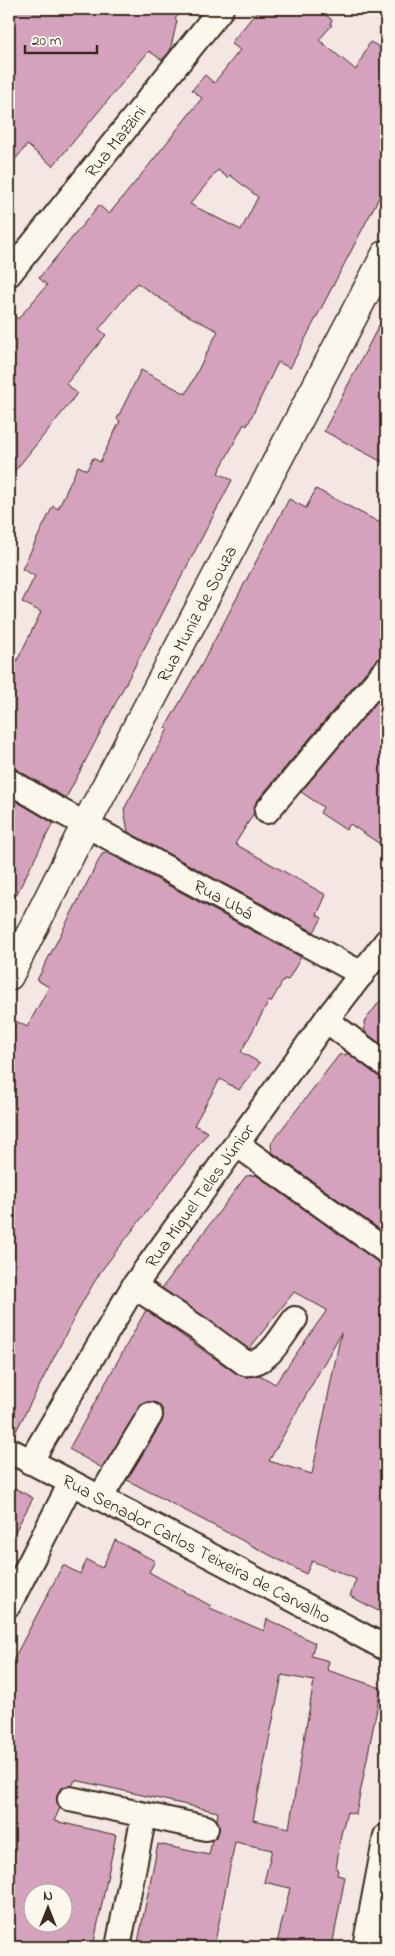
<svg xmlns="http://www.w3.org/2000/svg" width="395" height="1956" font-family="'Indie Flower',sans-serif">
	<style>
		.building { fill: #d5a2be; stroke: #3b2a1e; fill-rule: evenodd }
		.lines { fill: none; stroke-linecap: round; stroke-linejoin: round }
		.minor-casing { stroke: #3b2a1e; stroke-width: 28 }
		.tertiary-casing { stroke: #3b2a1e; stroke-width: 31 }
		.minor { stroke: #fbf7ec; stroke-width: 24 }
		.tertiary { stroke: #fbf7ec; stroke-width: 28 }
		.labels { text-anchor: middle; stroke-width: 4; stroke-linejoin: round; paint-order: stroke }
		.street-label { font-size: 18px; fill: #3b2a1e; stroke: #fbf7ec }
	</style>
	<rect width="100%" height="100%" fill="#f3e6e3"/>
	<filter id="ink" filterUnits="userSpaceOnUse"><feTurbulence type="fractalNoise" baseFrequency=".02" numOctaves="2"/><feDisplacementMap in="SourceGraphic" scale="10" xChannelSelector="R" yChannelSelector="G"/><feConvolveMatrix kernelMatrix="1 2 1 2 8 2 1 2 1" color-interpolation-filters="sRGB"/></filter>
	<g filter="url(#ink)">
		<g class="building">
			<polygon points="9,9 183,9 175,19 177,21 170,51 162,60 149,51 53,166 27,145 9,167"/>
			<path d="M259,9h59l14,11 -2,4 2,1 -13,15 37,30 14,-28 16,8v134l-96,184 -12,-6 -31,64 -3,-2 -26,49 14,7 -166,318 -50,-29 -7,-2v-90l32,-65 -19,-10 13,-26 -13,-7 31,-63 5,3 20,-43 9,4 6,-12 7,4 20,-41 -3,-2 24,-49 45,24 32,-63 -39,-20 -42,-28 -38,46 7,6 -40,49 11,9 -7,10 -61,75v-168l9,9 29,-34 -8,-7 60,-73 10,9 37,-45 56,-71 -10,-8 13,-15 9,8 26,-33 -9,-7zM218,170l10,8 2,-3 28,22 -17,33 -51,-26z"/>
			<polygon points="386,312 386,464 324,431"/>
			<polygon points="316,489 386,526 386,657 375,661 256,802 254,813 235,844 326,895 317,915 322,918 314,932 128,832 124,809 168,729 165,728 202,664 289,499 306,508"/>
			<polygon points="386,691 386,848 350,824 346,830 320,813 323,807 301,792"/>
			<polygon points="9,797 53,823 9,909"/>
			<polygon points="108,853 301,957 288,980 284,979 271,1002 269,1001 241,1052 260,1063 239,1090 220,1079 194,1125 208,1132 101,1271 83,1301 13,1437 9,1436 9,1035 16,1021 27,1027 49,987 37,980 102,854"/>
			<polygon points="386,993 386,1048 365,1032 364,1022"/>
			<polygon points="349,1054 378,1076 386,1078 386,1160 381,1167 386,1171 386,1234 272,1152 271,1143 339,1055"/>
			<path d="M256,1175l122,87 8,2v22l-8,14 8,5v310l-36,-19 6,-17 -44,-18 -6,13 -179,-94 35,-58v-13l-5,-6h-13l-5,5 -37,60 -33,-19 77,-139 91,64 9,3 14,-2 15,9 52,-74 -33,-18 -45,57 -87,-61 84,-112zM341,1333l-29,141 -43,-13z"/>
			<polygon points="9,1485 33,1498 9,1543"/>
			<path d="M115,1540l40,21 -6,11 62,34 -1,2 54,23 3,-12 48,24 -4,13 18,5 -2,9 54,18 -25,126 -9,-2 -6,22 -5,35 2,1 -1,5 8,2 -13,70h-56l14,-59 -26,-6 8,-32 -37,-8 -21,105h-77l21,-103 51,11 3,-15 7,-9 -2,-11 1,-8 -143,-32 -3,6 -12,3 -3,7v7l3,5 -6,13 62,14 -23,112h-84v-279l54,-103 17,9 7,-14 15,8zM282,1675l32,6 -25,147 -36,-8zM32,1894h30v30h-30z"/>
		</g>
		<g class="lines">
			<defs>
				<g id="minor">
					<path id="s1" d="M9,274l212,-265"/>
					<path id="s2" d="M9,781l44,26 309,167"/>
					<polyline points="267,811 386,670"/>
					<polyline points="326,1020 386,1065"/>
					<polyline points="238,1145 386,1251"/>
					<path d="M134,1286l65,43 46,34c23,3 37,-28 50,-44"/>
					<path id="s3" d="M9,1450l377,198"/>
					<path id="s4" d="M30,1462l104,-176 192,-266 60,-78"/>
					<polyline points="100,1498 150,1415"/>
					<polyline points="9,1604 71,1483"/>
					<polyline points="70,1799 206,1828"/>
					<polyline points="118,1947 144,1815"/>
					<polyline points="365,1947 386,1836"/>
				</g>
				<g id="tertiary">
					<path id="s5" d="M9,976l77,-152 300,-570"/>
				</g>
			</defs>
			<use href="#minor" class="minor-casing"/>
			<use href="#tertiary" class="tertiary-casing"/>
			<use href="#minor" class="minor"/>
			<use href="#tertiary" class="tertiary"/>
		</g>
	</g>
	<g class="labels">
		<g class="street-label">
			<text dy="6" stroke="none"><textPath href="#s1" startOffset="170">Rua Mazzini</textPath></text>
			<text dy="6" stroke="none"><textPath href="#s5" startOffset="408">Rua Muniz de Souza</textPath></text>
			<text dy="6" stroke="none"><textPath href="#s2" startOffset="245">Rua Ubá</textPath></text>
			<text dy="6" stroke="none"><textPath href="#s4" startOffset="316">Rua Miguel Teles Júnior</textPath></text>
			<text dy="6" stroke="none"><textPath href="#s3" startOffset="212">Rua Senador Carlos Teixeira de Carvalho</textPath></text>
		</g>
	</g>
	<rect width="395" height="1956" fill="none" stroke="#fbf7ec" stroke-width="30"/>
	<rect x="15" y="15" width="365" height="1926" fill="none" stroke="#3b2a1e" stroke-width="2" filter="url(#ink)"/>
	<g transform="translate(48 1908)"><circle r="24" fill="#fbf7ec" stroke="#aea59a"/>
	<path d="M0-4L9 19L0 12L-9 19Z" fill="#3b2a1e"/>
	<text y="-8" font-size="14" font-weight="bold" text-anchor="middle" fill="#3b2a1e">N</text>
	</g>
	<path d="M25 45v8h72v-8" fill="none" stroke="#3b2a1e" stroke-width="2.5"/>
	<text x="32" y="45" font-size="15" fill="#3b2a1e" stroke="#fbf7ec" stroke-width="4" paint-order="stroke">20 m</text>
</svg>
